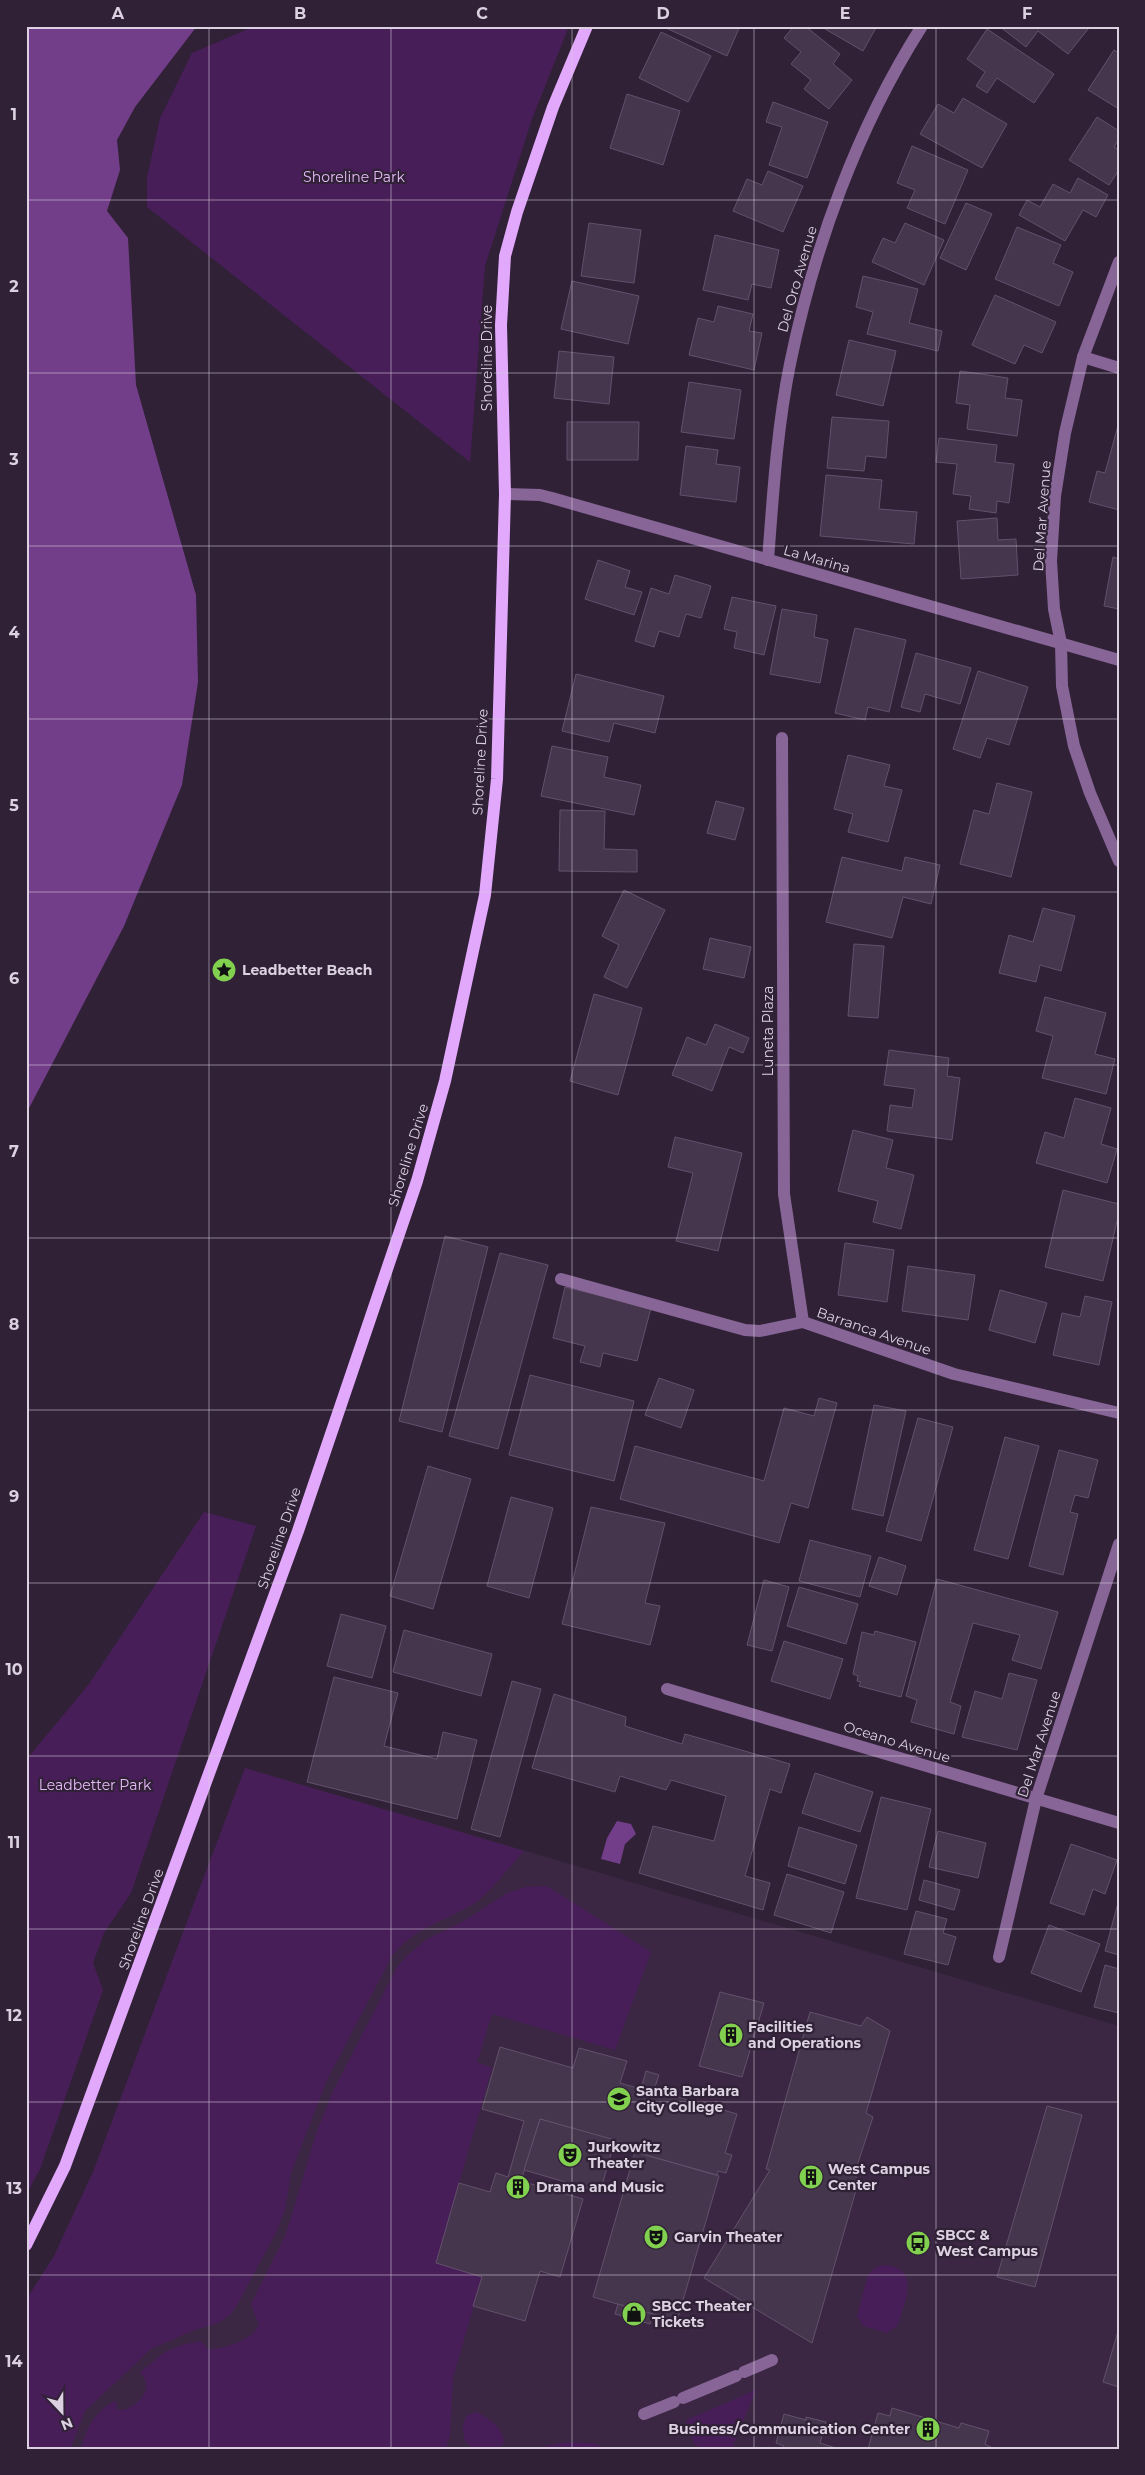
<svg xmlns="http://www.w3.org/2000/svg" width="1145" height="2475" font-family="Montserrat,sans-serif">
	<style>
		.built { fill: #3b2743 }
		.green { fill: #481e59 }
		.water { fill: #733e89 }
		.building { fill: #45354d; stroke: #63516b }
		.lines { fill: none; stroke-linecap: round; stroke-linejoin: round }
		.minor { stroke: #876597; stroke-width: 12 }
		.major { stroke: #e1a8fb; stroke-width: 12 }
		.grid { fill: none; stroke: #dbd1e0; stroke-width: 1; stroke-opacity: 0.55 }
		.labels { text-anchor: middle; stroke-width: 4.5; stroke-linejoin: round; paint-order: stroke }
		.park-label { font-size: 14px; fill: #e6bcf9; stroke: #302137 }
		.street-label { font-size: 14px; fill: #dbd1e0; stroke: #302137 }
		.poi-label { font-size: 14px; font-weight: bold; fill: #dbd1e0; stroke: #302137; text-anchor: start }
		.neatline { fill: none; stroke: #dbd1e0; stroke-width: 2 }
		.grid-label { font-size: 16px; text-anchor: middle; font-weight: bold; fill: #dbd1e0 }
	</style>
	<rect width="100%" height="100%" fill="#302137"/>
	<polygon class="built" points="245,1768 1119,2026 1119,2449 26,2449 26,2300 54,2256 93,2172"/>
	<g class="green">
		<polygon points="255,26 569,26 532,119 485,266 470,462 147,207 147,178 160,118 192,53"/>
		<polygon points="204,1512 256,1526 131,1893 104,1933 93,1963 103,1990 40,2169 26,2195 26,1760 89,1684"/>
		<path d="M245,1768l279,83c-13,14 -34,41 -48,51 -31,21 -58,22 -84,54l-65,124 -36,93 -6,37 -9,23 -39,72 -7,10 -12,8 -26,8 -41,18 -66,62 -15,38h-44v-149l28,-44 39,-84z"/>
		<path d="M547,1886l104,66 -36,98 -123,-36 -15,48 15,6 -56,195 46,14 -29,101 -3,57 -4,14h-365c6,-23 13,-35 33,-48l3,2 -1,6 8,1c17,-7 31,-21 16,-38l25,-20 17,-7 19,-4 7,8c15,1 44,-9 51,-24l-8,-21 35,-70 30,-100 17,-43 64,-124 11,-12 19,-16 35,-17 45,-29 19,-6z"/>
		<path d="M884,2265c38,2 20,38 14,60l-11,8 -24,-7 -6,-10 11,-41 7,-7z"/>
		<polygon points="756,2390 732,2449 702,2449 694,2444 686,2420"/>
		<path d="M476,2412c14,7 27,15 28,31l-5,5 -27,1 -8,-10 -1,-14 4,-10z"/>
		<polygon points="566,2442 593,2443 607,2449 546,2449 545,2446"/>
	</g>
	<g class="water">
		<polygon points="26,26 197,26 135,107 117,140 120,170 107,211 128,238 136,385 196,595 198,682 182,785 124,926 26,1114"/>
		<polygon points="617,1821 631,1824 636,1834 625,1844 620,1864 601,1859 607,1838"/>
	</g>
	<g class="building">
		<polygon points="667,26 740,26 727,56 666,28"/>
		<polygon points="794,26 805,26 840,54 833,64 852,80 829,109 804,89 811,80 791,64 801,52 784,38"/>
		<polygon points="820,26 877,26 863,51"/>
		<polygon points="999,26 1086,26 1089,28 1068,54 1038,31 1026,47"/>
		<polygon points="987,29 1054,74 1034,103 997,78 987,93 976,86 985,72 967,59"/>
		<polygon points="661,32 711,56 688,102 639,78"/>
		<polygon points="1114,50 1119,53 1119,109 1088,90"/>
		<polygon points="627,94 680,111 663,165 610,148"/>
		<polygon points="963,98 1007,124 982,168 920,134 938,104 954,113"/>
		<polygon points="773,102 828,122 807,178 769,165 782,127 766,122"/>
		<polygon points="1097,117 1119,131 1119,139 1114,147 1119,150 1119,170 1109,185 1069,160"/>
		<polygon points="912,146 968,170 945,224 907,208 915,190 897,183"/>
		<polygon points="768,171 803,186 783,232 733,211 747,179 762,185"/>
		<polygon points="1078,178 1108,195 1096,217 1083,210 1065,241 1019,215 1027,200 1040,207 1053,184 1070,193"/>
		<polygon points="966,203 992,214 966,270 940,258"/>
		<polygon points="589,223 641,230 634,283 581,276"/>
		<polygon points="905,223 944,240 924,285 872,262 883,238 895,243"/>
		<polygon points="1017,227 1061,245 1053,263 1073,272 1059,306 995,279"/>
		<polygon points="715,235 779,250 771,288 752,284 748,300 703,290"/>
		<polygon points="863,276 918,289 909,323 942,331 938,351 867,334 873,312 856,307"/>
		<polygon points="572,281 639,296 628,344 561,329"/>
		<polygon points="995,295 1056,322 1042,353 1024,345 1015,364 972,345"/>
		<polygon points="718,306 753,314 749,331 762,333 754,370 689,355 698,318 714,322"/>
		<polygon points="849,340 896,351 883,406 836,395"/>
		<polygon points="559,351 614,357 609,404 554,398"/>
		<polygon points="960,371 1008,378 1005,398 1022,400 1017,436 967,429 970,405 956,403"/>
		<polygon points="689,382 741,390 734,439 681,432"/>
		<polygon points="832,417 889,421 886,458 866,456 864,471 827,468"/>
		<polygon points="567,422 639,422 638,460 567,460"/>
		<polygon points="1119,422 1119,510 1089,502 1097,471 1105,473"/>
		<polygon points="939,438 997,445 995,462 1014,464 1009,503 997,501 996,513 969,509 971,496 953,494 957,464 936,462"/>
		<polygon points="686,446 718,450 716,464 740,467 736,502 680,495"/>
		<polygon points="826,475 882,480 879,509 917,512 914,544 820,536"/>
		<polygon points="997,518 998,540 1016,539 1018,575 961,579 957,521"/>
		<polygon points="1113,557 1119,559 1119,609 1104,606"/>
		<polygon points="598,560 630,571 625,587 642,592 634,615 585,599"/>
		<polygon points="675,575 711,586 701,618 686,614 679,637 659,631 654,647 635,641 651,588 669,594"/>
		<polygon points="732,597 776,606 764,655 734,648 737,632 724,629"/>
		<polygon points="782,609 817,615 814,637 828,640 820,683 770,674"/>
		<polygon points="855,628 906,640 889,712 868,707 865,720 835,713"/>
		<polygon points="916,653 971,668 960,704 925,694 920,712 901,707"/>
		<polygon points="978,671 1028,687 1009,745 987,738 980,758 953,749"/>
		<polygon points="576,674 664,696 655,733 614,723 609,742 562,731"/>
		<polygon points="552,746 608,757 604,777 641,785 634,815 541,796"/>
		<polygon points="848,755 890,765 884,786 902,790 888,842 848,832 853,814 834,809"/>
		<polygon points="997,783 1032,792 1011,877 960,864 974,810 989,814"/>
		<polygon points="716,801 744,808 735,840 707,833"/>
		<polygon points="560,810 605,811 604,849 637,850 637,872 559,871"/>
		<polygon points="842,857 902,871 905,857 940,865 931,904 903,897 892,938 826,922"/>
		<polygon points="624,890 665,910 627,988 604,977 619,945 602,936"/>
		<polygon points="1043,908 1075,916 1061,971 1040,965 1036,982 999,973 1009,935 1033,942"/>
		<polygon points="710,938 751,947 744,978 703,969"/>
		<polygon points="854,944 884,946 878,1018 848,1016"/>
		<polygon points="594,994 642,1008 618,1095 570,1081"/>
		<polygon points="1045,997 1106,1013 1095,1054 1115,1059 1106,1094 1042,1078 1053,1036 1036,1031"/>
		<polygon points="715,1024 749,1038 743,1053 729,1047 712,1091 672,1075 687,1037 706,1045"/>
		<polygon points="889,1050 949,1058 947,1076 960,1078 952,1140 887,1131 890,1105 912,1108 915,1089 884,1085"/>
		<polygon points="1075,1098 1111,1108 1101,1144 1117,1149 1107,1183 1036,1163 1045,1132 1064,1138"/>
		<polygon points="853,1130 893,1140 886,1168 914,1175 901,1229 873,1222 878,1201 838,1191"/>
		<polygon points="675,1137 742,1153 718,1251 676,1241 693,1173 668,1167"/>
		<polygon points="1063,1190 1119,1204 1119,1213 1103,1281 1045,1267"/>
		<polygon points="445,1236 488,1247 442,1432 399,1421"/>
		<polygon points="845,1243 894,1250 887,1302 838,1295"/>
		<polygon points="500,1253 548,1265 498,1449 449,1436"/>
		<polygon points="908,1266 975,1275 968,1320 902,1311"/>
		<polygon points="565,1287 651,1308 637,1361 603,1353 600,1367 580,1362 585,1346 553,1338"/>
		<polygon points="1000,1290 1047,1303 1035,1343 989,1330"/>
		<polygon points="1085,1296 1112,1302 1099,1365 1053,1355 1062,1313 1080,1317"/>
		<polygon points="530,1375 634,1401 614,1481 509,1455"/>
		<polygon points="659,1378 694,1390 681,1428 645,1415"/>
		<polygon points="819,1398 837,1403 808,1508 791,1503 779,1543 620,1499 635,1446 764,1481 784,1408 814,1416"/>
		<polygon points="874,1405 906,1411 883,1516 852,1509"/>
		<polygon points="918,1418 953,1427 921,1541 886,1531"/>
		<polygon points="1005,1437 1039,1446 1008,1559 974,1550"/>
		<polygon points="1059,1450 1098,1460 1088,1498 1075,1495 1070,1512 1078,1514 1063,1575 1029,1566"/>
		<polygon points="428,1466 471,1479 433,1609 390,1596"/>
		<polygon points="511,1497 553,1508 529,1598 487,1586"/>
		<polygon points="591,1507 665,1523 645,1603 660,1606 650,1645 562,1624"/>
		<polygon points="810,1540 871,1556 860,1597 799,1581"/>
		<polygon points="879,1557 906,1566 897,1595 869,1586"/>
		<polygon points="937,1579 1058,1612 1041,1669 1012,1660 1020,1635 973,1623 950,1702 961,1706 954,1734 911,1722 917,1700 906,1696"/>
		<polygon points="764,1580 789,1587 772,1651 747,1645"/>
		<polygon points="799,1587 858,1604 846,1644 787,1626"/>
		<polygon points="341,1614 386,1626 372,1678 327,1666"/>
		<polygon points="404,1630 492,1654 481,1696 393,1672"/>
		<polygon points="875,1631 916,1642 901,1697 859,1686 861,1682 857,1681 858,1676 853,1674 862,1632 874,1635"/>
		<polygon points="784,1641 843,1659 830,1699 771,1681"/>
		<polygon points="1009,1673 1037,1680 1017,1750 962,1737 975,1691 1002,1699"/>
		<polygon points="334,1677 398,1693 384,1746 437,1759 443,1732 477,1740 457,1819 307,1782"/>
		<polygon points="512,1681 541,1689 500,1837 471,1829"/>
		<polygon points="554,1694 626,1717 625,1726 682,1744 685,1734 790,1764 781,1793 770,1789 745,1876 770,1883 763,1910 639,1873 653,1826 714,1841 726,1796 671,1780 666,1790 620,1776 615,1792 532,1768"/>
		<polygon points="815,1773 873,1792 860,1832 802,1813"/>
		<polygon points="881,1797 931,1809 907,1910 856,1898"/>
		<polygon points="799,1827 857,1845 845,1884 788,1866"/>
		<polygon points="938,1831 986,1843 978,1878 929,1867"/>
		<polygon points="1071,1844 1117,1860 1105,1894 1093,1889 1084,1915 1050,1903"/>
		<polygon points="787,1874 844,1892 831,1933 774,1915"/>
		<polygon points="924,1880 960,1890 954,1910 919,1900"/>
		<polygon points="1119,1899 1119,1955 1105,1951"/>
		<polygon points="916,1911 947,1919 943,1933 956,1937 948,1965 904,1954"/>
		<polygon points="1049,1925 1100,1944 1081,1992 1031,1973"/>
		<polygon points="1105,1965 1119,1969 1119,2013 1094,2007"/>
		<polygon points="720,1992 764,2003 742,2077 699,2066"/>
		<polygon points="810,2012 861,2026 867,2017 890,2031 866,2113 873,2117 854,2175 859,2180 812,2343 704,2278 770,2170 766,2169"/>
		<polygon points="500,2047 573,2068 579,2048 627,2061 620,2083 641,2089 646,2071 659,2075 654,2090 737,2114 725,2153 732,2155 726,2173 718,2171 717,2175 635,2152 637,2147 540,2119 521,2181 583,2199 560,2277 540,2271 525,2321 473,2306 482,2277 436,2263 459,2183 490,2192 496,2173 508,2177 524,2121 482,2109"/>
		<polygon points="1047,2106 1082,2115 1035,2287 997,2277"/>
		<polygon points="540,2119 615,2140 600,2192 524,2170"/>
		<polygon points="635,2152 719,2176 677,2321 593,2297"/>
		<polygon points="618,2304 653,2314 650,2324 615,2314"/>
		<polygon points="1119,2328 1119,2387 1103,2382"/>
		<polygon points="892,2408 959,2428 961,2423 989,2431 985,2444 994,2449 868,2449 878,2413 890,2416"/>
		<polygon points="784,2414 806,2420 806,2417 826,2422 820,2443 839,2449 783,2449 784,2446 776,2443"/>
	</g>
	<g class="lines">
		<g class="minor">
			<polyline points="1119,262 1083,357 1065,433 1055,496 1051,561 1054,609 1061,643 1062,686 1074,746 1090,793 1119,861"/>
			<polyline points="1083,357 1119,368"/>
			<polyline points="505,494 540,495 552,498 1119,660"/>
			<path d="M768,560c5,-65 9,-132 22,-196 24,-117 67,-236 132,-338"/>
			<polyline points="782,738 784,1194 803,1322"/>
			<polyline points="561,1279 745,1330 760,1331 803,1322 954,1374 1119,1413"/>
			<polyline points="667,1689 1119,1823"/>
			<polyline points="999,1957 1036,1799 1119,1544"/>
			<polyline points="744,2372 772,2360"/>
			<polyline points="683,2398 736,2376"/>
			<polyline points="644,2414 674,2402"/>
		</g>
		<polyline class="major" points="26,2245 65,2166 298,1531 417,1181 445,1081 485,895 497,779 505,494 501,325 505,256 517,212 553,107 587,26"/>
	</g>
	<path class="grid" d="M209,26v2423M391,26v2423M572,26v2423M754,26v2423M936,26v2423M26,200h1093M26,373h1093M26,546h1093M26,719h1093M26,892h1093M26,1065h1093M26,1238h1093M26,1410h1093M26,1583h1093M26,1756h1093M26,1929h1093M26,2102h1093M26,2275h1093"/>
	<defs>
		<symbol id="sight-disc" viewBox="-11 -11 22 22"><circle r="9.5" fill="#82d04f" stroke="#302137"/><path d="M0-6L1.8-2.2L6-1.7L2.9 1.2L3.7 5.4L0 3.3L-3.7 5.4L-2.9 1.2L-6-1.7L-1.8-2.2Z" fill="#111"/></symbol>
		<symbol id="building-disc" viewBox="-11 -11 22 22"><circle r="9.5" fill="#82d04f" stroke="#302137"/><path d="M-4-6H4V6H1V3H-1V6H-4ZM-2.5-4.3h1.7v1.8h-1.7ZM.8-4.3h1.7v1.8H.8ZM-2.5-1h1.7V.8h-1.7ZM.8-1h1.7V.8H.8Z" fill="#111"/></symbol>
		<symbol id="university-disc" viewBox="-11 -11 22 22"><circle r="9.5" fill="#82d04f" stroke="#302137"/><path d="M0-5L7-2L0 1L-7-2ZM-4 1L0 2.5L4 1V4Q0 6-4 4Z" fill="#111"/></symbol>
		<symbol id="theatre-disc" viewBox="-11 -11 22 22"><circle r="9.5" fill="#82d04f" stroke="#302137"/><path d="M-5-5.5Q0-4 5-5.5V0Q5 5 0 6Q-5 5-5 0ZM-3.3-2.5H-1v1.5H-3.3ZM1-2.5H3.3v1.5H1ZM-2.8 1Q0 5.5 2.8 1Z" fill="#111"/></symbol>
		<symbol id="bus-disc" viewBox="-11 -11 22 22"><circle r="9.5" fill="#82d04f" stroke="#302137"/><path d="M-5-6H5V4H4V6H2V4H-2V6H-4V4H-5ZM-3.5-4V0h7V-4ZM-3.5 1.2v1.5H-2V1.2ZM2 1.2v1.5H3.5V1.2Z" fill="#111"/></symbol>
		<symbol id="shop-disc" viewBox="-11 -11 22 22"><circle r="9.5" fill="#82d04f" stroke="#302137"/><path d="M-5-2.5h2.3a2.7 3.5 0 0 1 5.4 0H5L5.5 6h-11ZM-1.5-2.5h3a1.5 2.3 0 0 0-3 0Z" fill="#111"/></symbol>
	</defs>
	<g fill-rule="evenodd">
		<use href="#sight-disc" x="210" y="956" width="28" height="28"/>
		<use href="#building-disc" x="717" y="2021" width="28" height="28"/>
		<use href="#university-disc" x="605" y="2085" width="28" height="28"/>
		<use href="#theatre-disc" x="556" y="2141" width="28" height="28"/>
		<use href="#building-disc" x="797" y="2163" width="28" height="28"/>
		<use href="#building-disc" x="504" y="2173" width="28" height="28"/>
		<use href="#theatre-disc" x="642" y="2223" width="28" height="28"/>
		<use href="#bus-disc" x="904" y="2229" width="28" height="28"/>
		<use href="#shop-disc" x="620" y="2300" width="28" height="28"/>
		<use href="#building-disc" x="914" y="2415" width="28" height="28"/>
	</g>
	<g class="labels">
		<g class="park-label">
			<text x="354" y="182">Shoreline Park</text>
			<text x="95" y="1790">Leadbetter Park</text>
		</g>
		<g class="street-label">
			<text transform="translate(797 279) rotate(-74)" y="5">Del Oro Avenue</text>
			<text transform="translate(487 358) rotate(-90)" y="5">Shoreline Drive</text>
			<text transform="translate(1042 516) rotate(-86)" y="5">Del Mar Avenue</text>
			<text transform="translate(817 559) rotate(16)" y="5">La Marina</text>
			<text transform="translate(480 762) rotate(-87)" y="5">Shoreline Drive</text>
			<text transform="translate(768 1031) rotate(-90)" y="5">Luneta Plaza</text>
			<text transform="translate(408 1155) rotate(-73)" y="5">Shoreline Drive</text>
			<text transform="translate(874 1331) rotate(19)" y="5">Barranca Avenue</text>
			<text transform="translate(279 1538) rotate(-71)" y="5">Shoreline Drive</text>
			<text transform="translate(897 1742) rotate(17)" y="5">Oceano Avenue</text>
			<text transform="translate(1039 1744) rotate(-72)" y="5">Del Mar Avenue</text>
			<text transform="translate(141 1919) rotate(-70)" y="5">Shoreline Drive</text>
		</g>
		<g class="poi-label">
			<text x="242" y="975">Leadbetter Beach</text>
			<text x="748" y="2032">Facilities<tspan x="748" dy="16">and Operations</tspan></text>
			<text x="636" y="2096">Santa Barbara<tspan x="636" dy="16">City College</tspan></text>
			<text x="588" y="2152">Jurkowitz<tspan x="588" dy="16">Theater</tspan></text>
			<text x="828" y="2174">West Campus<tspan x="828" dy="16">Center</tspan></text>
			<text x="536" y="2192">Drama and Music</text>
			<text x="936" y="2240">SBCC &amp;<tspan x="936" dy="16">West Campus</tspan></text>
			<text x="674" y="2242">Garvin Theater</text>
			<text x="652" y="2311">SBCC Theater<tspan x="652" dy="16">Tickets</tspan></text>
			<text x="910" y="2434" text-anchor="end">Business/Communication Center</text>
		</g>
	</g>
	<rect width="1145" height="2475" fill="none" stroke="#302137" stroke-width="55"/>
	<g transform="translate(62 2412) rotate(158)" stroke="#302137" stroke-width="4" paint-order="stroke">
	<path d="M0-4L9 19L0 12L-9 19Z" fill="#dbd1e0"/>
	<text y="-8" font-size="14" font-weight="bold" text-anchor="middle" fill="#dbd1e0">N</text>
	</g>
	<rect x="28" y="28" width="1090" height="2420" class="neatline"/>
	<g class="grid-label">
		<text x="118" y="19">A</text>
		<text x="300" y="19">B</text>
		<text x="482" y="19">C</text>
		<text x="663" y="19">D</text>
		<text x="845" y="19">E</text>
		<text x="1027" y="19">F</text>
		<text x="14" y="120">1</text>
		<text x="14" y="292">2</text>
		<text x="14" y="465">3</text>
		<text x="14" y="638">4</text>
		<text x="14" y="811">5</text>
		<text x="14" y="984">6</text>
		<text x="14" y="1157">7</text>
		<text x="14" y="1330">8</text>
		<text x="14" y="1502">9</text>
		<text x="14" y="1675">10</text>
		<text x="14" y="1848">11</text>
		<text x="14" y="2021">12</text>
		<text x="14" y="2194">13</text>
		<text x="14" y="2367">14</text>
	</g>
</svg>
